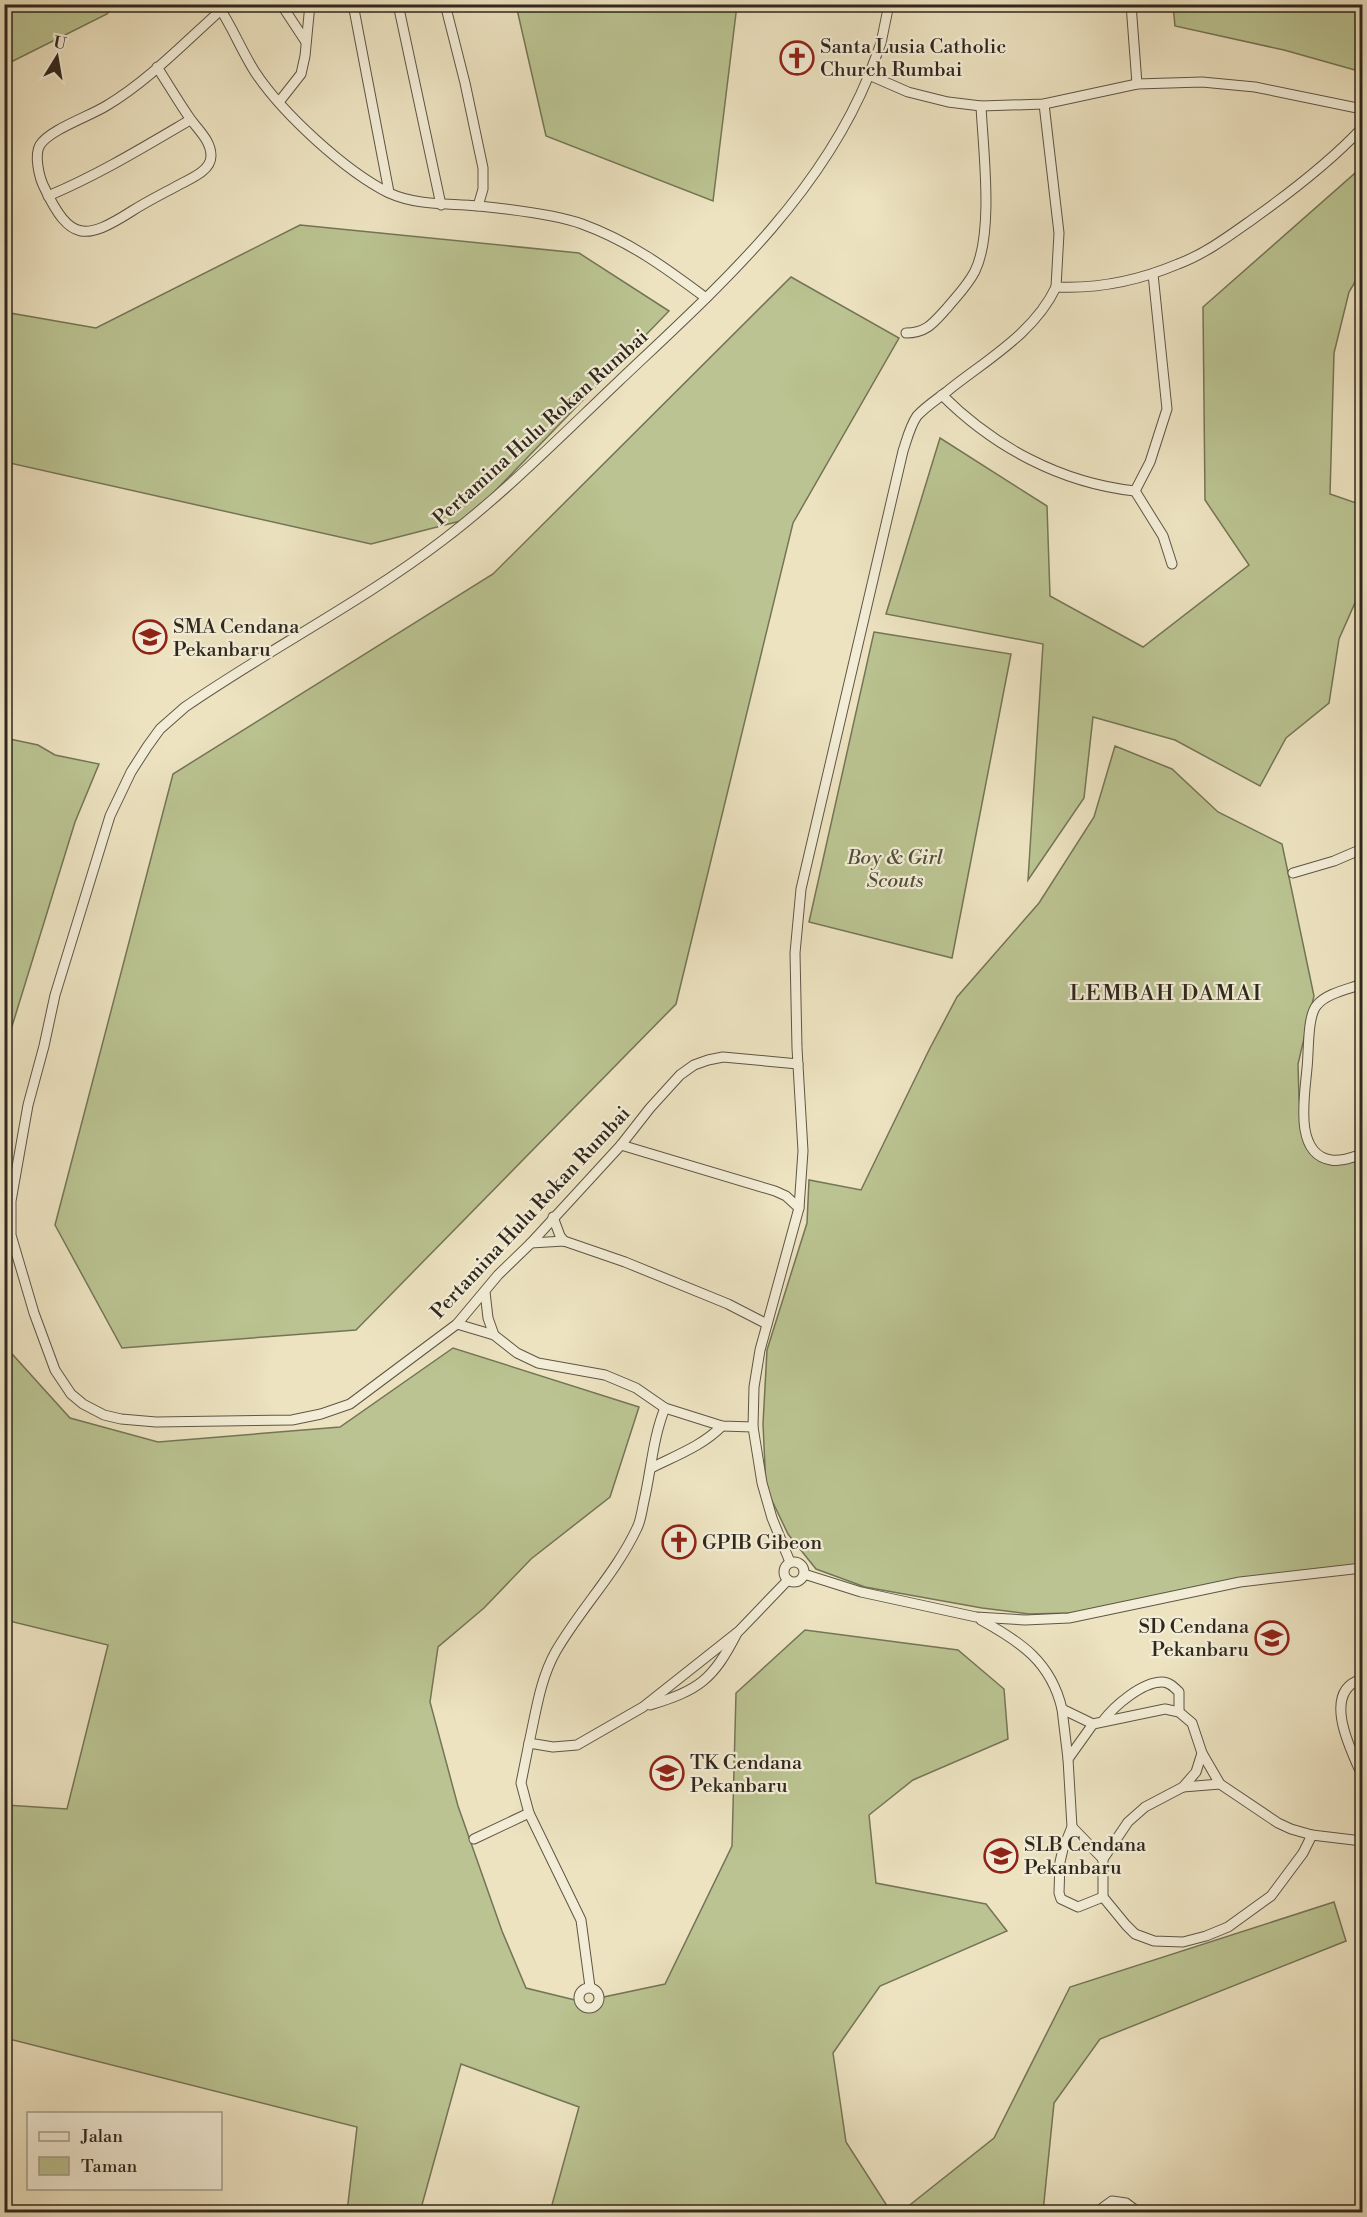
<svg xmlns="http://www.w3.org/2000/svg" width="1367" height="2217" font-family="'Libre Bodoni',serif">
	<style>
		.green { fill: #bac391; stroke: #747557; stroke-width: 1.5 }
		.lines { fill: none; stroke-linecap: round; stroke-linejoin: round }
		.minor-casing { stroke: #5e5646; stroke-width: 11 }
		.minor { stroke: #f3edd7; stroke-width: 9 }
		.labels { text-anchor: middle; stroke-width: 4.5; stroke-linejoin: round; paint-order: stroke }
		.poi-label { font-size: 20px; fill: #2f271d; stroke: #f3edd7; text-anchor: start }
		.street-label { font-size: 20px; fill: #2f271d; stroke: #f3edd7 }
		.park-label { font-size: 20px; font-style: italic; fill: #524e3a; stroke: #f3edd7 }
		.quarter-label { font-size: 22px; letter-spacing: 1.5px; fill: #2f271d; stroke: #f3edd7 }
	</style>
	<rect width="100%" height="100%" fill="#ede3c1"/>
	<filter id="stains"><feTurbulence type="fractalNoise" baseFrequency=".00333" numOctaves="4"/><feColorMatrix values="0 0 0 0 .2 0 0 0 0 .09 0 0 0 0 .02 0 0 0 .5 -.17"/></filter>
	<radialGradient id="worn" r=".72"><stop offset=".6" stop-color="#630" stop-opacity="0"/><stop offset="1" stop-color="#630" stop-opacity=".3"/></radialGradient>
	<g class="green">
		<polygon points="5,4 114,4 114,5 107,14 5,65"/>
		<polygon points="516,5 737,5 713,201 546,136"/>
		<polygon points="1173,5 1362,5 1362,72 1284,50 1175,26"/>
		<polygon points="1362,167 1362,270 1349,292 1334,353 1330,494 1362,505 1362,587 1339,639 1329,703 1286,738 1260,786 1175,740 1093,717 1084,798 1028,880 1043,644 886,614 940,438 1047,506 1050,596 1143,647 1249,565 1205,500 1203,307"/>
		<polygon points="300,225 579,253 669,311 468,519 371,544 5,462 4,312 96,328"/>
		<polygon points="791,277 899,338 793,523 676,1004 356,1330 122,1348 55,1225 173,774 493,574"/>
		<polygon points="874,632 1011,654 952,958 809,922"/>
		<polygon points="5,738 38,745 55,755 99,764 75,822 5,1049"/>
		<polygon points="1115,746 1172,769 1218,812 1282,844 1314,996 1298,1064 1299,1098 1304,1142 1332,1164 1362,1161 1362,1565 1072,1613 1029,1614 982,1608 865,1587 816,1569 788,1534 766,1488 763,1424 767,1350 807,1223 809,1180 861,1190 929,1050 957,997 1039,903 1094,817"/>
		<polygon points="4,1345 70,1418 158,1442 340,1427 453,1348 639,1407 610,1497 531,1559 484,1608 438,1647 430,1702 458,1806 502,1931 526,1988 579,2001 590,2008 599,1998 665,1984 732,1846 736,1693 805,1630 958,1650 1004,1689 1008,1739 913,1780 869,1815 876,1883 986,1904 1007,1931 880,1986 833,2053 846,2142 891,2212 550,2212 579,2107 461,2064 420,2212 347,2212 357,2127 5,2038 6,1805 67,1809 108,1645 5,1620"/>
		<polygon points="1334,1902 1346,1941 1100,2039 1054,2103 1043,2212 901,2212 994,2138 1070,1987"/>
	</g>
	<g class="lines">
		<defs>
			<g id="minor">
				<path d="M217,4c15,22 24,46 38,68 27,41 90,99 134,121 29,13 59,10 90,13 29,3 75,8 103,18 47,17 84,44 124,74"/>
				<polyline points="281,4 306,42"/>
				<polyline points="353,4 389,192"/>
				<polyline points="398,4 441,205"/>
				<polyline points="445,4 465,83 483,168 483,189 478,206"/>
				<polyline points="889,4 881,43 869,75 908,92 948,102 981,106 1044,104 1137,84 1202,82 1255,87 1362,109"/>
				<polyline points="1131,4 1137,84"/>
				<path d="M157,67c11,17 21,34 32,50 8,12 22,23 22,39 0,16 -24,24 -36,31 -15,8 -29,15 -43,24 -47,30 -62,30 -87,-22 -6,-11 -11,-34 -5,-44 9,-15 50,-29 66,-39 42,-25 78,-63 115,-96"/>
				<polyline points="279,102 301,74 305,56 310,4"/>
				<path d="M1044,104l15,129 -3,54c41,2 84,-7 122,-23 27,-10 51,-28 75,-45 38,-27 77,-57 109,-91"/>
				<path d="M48,196c50,-21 96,-49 142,-76"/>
				<path d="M906,333c21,0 28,-11 41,-25 10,-12 21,-23 28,-37 19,-39 8,-122 6,-165"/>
				<path d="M942,395c52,52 119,88 193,96l15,-29 17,-53 -14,-135"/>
				<polyline points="1135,491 1163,536 1172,564"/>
				<polyline points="1293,873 1334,861 1362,849"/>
				<path d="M1362,984c-13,5 -35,9 -45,21 -10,11 -8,47 -10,63 -2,26 -14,86 24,92 11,2 22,-3 31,-6"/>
				<path d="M798,1064l-75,-7 -15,3 -14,5 -14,10 -30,33 -29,37 -90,98 -33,32 -41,49 -107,80 -29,10 -29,6 -136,2 -35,-3 -17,-4 -21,-11 -12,-10 -16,-24 -21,-57 -23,-78v-34l17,-96 16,-59 11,-51 55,-179 21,-44 16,-25 13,-18 25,-22c84,-58 177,-105 258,-167 63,-48 119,-105 176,-159 96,-91 199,-181 250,-306"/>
				<polyline points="621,1145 775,1191 786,1196 799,1208"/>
				<polyline points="553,1217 560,1236 564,1241"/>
				<polyline points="531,1243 564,1241 625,1262 728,1304 767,1324"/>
				<polyline points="485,1292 488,1318 494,1335"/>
				<polyline points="457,1324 494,1335 517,1353 538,1363 605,1375 636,1388 665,1408 722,1426 753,1427"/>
				<path d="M665,1408c-12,29 -14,63 -21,93 -2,9 -3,19 -7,27 -21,45 -56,80 -81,123 -16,28 -20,61 -27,92l24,4 24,-2 66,-38 96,-76 49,-51"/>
				<path d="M651,1468c26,-13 51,-22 71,-42"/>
				<circle cx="794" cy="1572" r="10"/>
				<path d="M790,1562l-18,-44 -10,-35 -9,-56 1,-40 6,-37 39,-142 4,-57 -6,-103 -2,-95 6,-64 102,-438c4,-12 7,-25 14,-35 9,-10 22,-18 33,-27 38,-30 85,-57 106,-102"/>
				<polyline points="804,1574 861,1592 976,1617 1025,1620 1069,1618 1240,1582 1362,1568"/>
				<path d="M981,1620c40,22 70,42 81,89l31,15 72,-15 14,3 13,11 10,30 18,31 58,39 13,6 21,6 50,6"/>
				<path d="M1362,1679c-41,12 -12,70 0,96"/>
				<path d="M650,1705c49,-15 63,-25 87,-72"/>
				<polyline points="1062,1709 1068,1759 1072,1827 1063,1849 1060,1862 1059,1893 1061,1899 1078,1907 1103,1897"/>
				<path d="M1103,1721c11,-15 39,-39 59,-39 7,0 12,5 17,10v20"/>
				<polyline points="529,1743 521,1783 529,1813 581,1920 590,1987"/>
				<polyline points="1202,1753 1196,1772 1183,1787 1145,1807 1128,1822 1103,1859 1103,1897 1126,1925 1135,1934 1154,1941 1183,1942 1206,1936 1228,1927 1271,1896 1303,1853 1312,1835"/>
				<polyline points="1068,1759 1093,1724"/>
				<polyline points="1183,1787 1220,1784"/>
				<polyline points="1072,1827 1103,1859"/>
				<polyline points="474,1839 529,1813"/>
				<circle cx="589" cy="1998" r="10"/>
				<polyline points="1097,2212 1112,2201 1126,2203 1138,2212"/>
			</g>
		</defs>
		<use href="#minor" class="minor-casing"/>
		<use href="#minor" class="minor"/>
	</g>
	<defs>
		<symbol id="church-ring" viewBox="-11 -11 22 22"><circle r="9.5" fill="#f3edd7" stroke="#8f2418" stroke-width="1.5"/><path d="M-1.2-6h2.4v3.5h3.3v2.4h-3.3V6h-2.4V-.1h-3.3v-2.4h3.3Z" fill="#8f2418"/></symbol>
		<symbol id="school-ring" viewBox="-11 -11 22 22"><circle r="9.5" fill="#f3edd7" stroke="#8f2418" stroke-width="1.5"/><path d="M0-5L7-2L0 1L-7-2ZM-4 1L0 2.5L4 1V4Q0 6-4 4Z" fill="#8f2418"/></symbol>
	</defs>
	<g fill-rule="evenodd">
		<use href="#church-ring" x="778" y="39" width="38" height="38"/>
		<use href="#school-ring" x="131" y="618" width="38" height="38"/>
		<use href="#church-ring" x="660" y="1523" width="38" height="38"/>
		<use href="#school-ring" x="1253" y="1619" width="38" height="38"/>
		<use href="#school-ring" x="648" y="1754" width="38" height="38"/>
		<use href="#school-ring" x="982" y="1837" width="38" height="38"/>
	</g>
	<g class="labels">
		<g class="poi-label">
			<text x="820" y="53">Santa Lusia Catholic<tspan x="820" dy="23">Church Rumbai</tspan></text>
			<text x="173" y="633">SMA Cendana<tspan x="173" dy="23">Pekanbaru</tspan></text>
			<text x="702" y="1549">GPIB Gibeon</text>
			<text x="1249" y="1633" text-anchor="end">SD Cendana<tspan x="1249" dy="23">Pekanbaru</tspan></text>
			<text x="690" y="1769">TK Cendana<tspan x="690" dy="23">Pekanbaru</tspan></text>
			<text x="1024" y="1851">SLB Cendana<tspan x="1024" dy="23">Pekanbaru</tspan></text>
		</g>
		<g class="street-label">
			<text transform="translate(540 427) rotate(-42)" y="7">Pertamina Hulu Rokan Rumbai</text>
			<text transform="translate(530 1212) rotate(-47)" y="7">Pertamina Hulu Rokan Rumbai</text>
		</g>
		<g class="park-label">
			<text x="895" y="864">Boy &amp; Girl<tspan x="895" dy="23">Scouts</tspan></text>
		</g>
		<g class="quarter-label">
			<text x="1166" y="1000">LEMBAH DAMAI</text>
		</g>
	</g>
	<rect width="1367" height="2217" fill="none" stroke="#ede3c1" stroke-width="24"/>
	<rect x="6" y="6" width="1355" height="2205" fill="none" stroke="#2f271d" stroke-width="3"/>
	<rect x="12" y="12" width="1343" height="2193" fill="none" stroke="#2f271d" stroke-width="1.5"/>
	<rect x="27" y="2112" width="195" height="78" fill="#f3edd7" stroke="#a59e8d" stroke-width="1.5"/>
	<rect x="39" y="2132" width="30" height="9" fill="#f3edd7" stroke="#a59e8d" stroke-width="1.5"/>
	<text x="81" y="2142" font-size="18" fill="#2f271d">Jalan</text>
	<rect x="39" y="2157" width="30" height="18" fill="#bac391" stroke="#a59e8d" stroke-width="1.5"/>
	<text x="81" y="2172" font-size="18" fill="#2f271d">Taman</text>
	<g transform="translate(57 57) rotate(11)" stroke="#f3edd7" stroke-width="4.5" paint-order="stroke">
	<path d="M0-4.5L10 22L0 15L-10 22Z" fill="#2f271d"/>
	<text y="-9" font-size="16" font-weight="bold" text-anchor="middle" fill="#2f271d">U</text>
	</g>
	<rect width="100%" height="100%" filter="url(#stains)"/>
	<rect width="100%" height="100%" fill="url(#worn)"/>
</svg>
